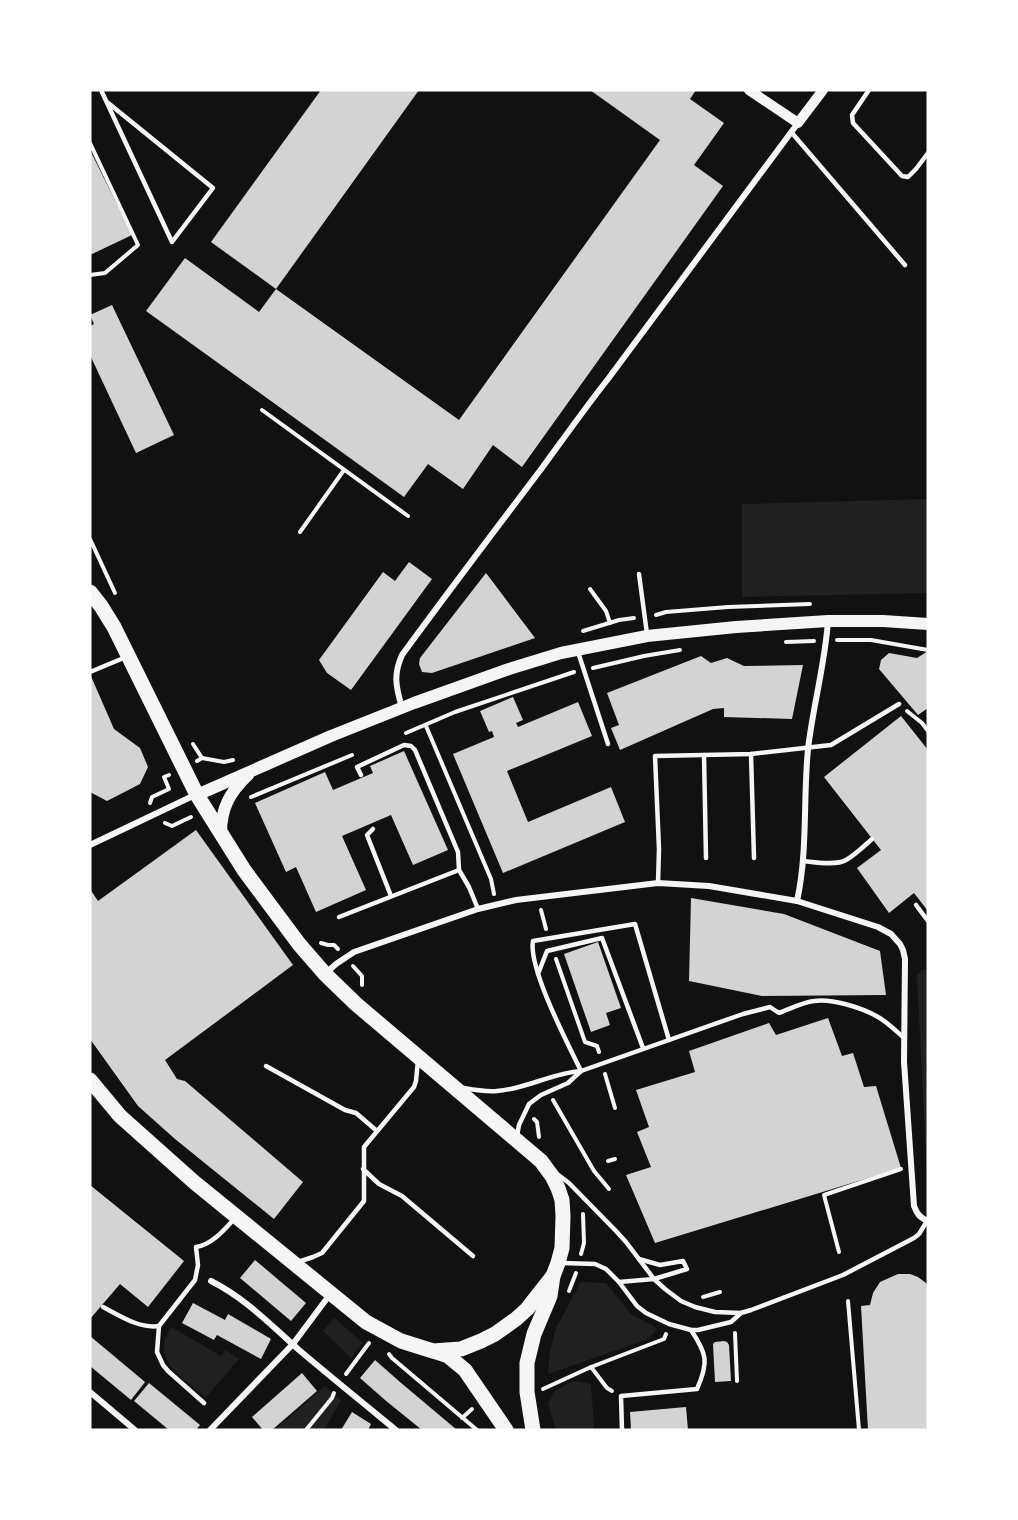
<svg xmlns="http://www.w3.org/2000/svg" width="1018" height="1520" font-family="Overpass,sans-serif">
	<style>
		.green { fill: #202020 }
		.building { fill: #d3d3d3 }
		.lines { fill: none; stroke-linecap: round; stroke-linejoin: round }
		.path { stroke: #f5f5f5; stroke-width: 4 }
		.service { stroke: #f5f5f5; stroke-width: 4.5 }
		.minor { stroke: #f5f5f5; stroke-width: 6 }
		.tertiary { stroke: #f5f5f5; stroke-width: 10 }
		.secondary { stroke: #f5f5f5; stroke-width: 12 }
		.primary { stroke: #f5f5f5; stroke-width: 15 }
	</style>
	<rect width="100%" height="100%" fill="#111"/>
	<g class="green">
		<polygon points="928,499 928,593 742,597 742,504"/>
		<polygon points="923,969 928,970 928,1196 917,975"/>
		<polygon points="581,1282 606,1283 631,1314 658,1329 646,1340 548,1374 550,1351 556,1328"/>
		<polygon points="334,1318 363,1343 351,1358 323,1331"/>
		<path d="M171,1327l50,29 4,-6 14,9 -33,38c-23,-20 -57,-36 -35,-70z"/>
		<polygon points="573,1381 591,1384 594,1430 556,1430 548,1404 555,1391"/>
		<polygon points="325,1386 341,1400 324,1430 275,1430"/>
	</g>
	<g class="building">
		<polygon points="321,90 419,90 276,289 211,242"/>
		<polygon points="590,90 696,90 690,99 724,123 694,165 723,186 522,467 493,445 463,489 428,464 404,497 146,311 185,258 259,312 276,289 459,420 660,140"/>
		<polygon points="90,150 132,235 90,255"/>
		<polygon points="112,305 174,435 136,453 90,355 90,326 94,324 90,315"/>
		<polygon points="409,562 432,579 351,690 327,673 319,660 383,572 395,581"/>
		<polygon points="486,573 535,638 432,673 422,672 419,664 420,658"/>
		<polygon points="928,651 928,708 918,715 879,669 881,660 889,653 917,658"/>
		<polygon points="701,656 711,663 727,658 744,666 803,665 792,719 724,717 724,708 713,709 620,750 611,728 619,725 607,693"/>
		<polygon points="90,674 114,729 140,748 148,767 140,784 107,801 90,792"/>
		<polygon points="513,697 523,720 516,723 518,727 578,702 592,736 507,771 528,822 611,787 625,822 503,873 453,754 494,737 492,731 489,732 480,711"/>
		<polygon points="901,716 928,750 928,911 914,893 889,913 857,868 881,850 824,777"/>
		<polygon points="404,751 448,850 413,865 391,815 342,836 366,890 316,912 296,867 286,872 255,803 325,772 333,790 373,773 370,766"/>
		<polygon points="196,830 293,965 165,1060 177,1079 185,1081 303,1182 274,1219 175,1139 138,1106 90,1039 90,889 98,901"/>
		<polygon points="691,898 784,914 880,951 886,995 762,996 689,981"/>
		<polygon points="598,942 621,1008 606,1013 610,1025 591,1032 564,954"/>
		<polygon points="828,1018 842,1056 853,1053 864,1087 876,1086 901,1168 655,1243 626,1175 651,1167 637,1132 649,1127 636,1090 695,1072 689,1051 769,1023 776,1035"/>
		<polygon points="90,1185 184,1261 148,1307 120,1284 90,1319"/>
		<polygon points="255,1260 306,1303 291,1321 240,1278"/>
		<polygon points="898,1274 910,1274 918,1277 926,1283 928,1286 928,1430 868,1430 861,1306 870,1305 873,1293 880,1282"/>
		<polygon points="193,1303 225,1320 228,1314 271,1339 261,1359 217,1335 214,1340 182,1323"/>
		<polygon points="90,1336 145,1382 131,1400 90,1366"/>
		<polygon points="724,1341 727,1342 729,1345 731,1381 715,1382 713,1344 715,1342"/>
		<polygon points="375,1360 400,1382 457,1430 422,1430 385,1400 360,1378"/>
		<polygon points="302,1373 317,1391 272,1430 263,1430 252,1417"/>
		<polygon points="149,1383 200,1425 196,1430 169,1430 134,1401"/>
		<polygon points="686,1407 688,1430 631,1430 630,1412"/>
		<polygon points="352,1412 371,1424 368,1430 341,1430"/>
	</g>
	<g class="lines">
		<g class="path">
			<polyline points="90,143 138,245 105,273 90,275"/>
			<polyline points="262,410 408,516"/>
			<polyline points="300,532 344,470"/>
			<polyline points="90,539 115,593"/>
			<polyline points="590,589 606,611 610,623"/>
			<polyline points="656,615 666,612 728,607 810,604"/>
			<polyline points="583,631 619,620 634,618"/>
			<polyline points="837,640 871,640 928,650"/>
			<polyline points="786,642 814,641"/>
			<polyline points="593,668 644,656 680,650"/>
			<polyline points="907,711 922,723 928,731"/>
			<polyline points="426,726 491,879 494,894"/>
			<polyline points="406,733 455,712 574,672"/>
			<polyline points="193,744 202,758"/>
			<polyline points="197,761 202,758 224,762 233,760"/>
			<polyline points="251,797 352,755"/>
			<polyline points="150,803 152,797 169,789 164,777 169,775"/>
			<polyline points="165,823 172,826 191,817"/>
			<polyline points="541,910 546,929"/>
			<polyline points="321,943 328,945 334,945 338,949"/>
			<polyline points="556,959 585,1042 597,1046 599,1052"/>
			<polyline points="353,966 362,976 362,985"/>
			<polyline points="605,1074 615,1108"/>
			<polyline points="553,1100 594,1171 609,1189"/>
			<polyline points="534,1119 537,1122 539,1137"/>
			<polyline points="608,1161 615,1159"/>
			<polyline points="839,1252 824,1195 901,1169"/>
			<polyline points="581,1254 584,1243 583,1214"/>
			<polyline points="569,1291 576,1273"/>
			<polyline points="703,1297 720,1292"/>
			<polyline points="848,1301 859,1430"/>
			<polyline points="735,1333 737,1381"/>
			<polyline points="389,1354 392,1358 477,1430"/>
			<polyline points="591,1367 607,1388 612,1391"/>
			<polyline points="346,1374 369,1343"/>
			<polyline points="543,1389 591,1367 664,1339 666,1334"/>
			<polyline points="462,1418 472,1409"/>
			<polyline points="306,1430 332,1398 334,1393"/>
		</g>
		<g class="service">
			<polyline points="101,90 172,242 213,188 107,102"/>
			<polyline points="869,90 852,115 853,123 902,176 908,177 916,169 928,153"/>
			<polyline points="792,133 905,265"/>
			<polyline points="639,574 647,634"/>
			<polyline points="578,652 608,744"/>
			<polyline points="90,672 126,657"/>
			<polyline points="751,754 754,858"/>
			<polyline points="704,755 706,858"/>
			<polyline points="361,775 357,767 404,745 411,746 415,750 458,852 459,870"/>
			<polyline points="373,829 367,835 391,896"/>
			<path d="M803,861c11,1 33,5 43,-1 9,-5 18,-14 26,-21"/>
			<polyline points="658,883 659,849 655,756 751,754 831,745 899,704"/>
			<polyline points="916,905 928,921"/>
			<polyline points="339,917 459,870 469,887 478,909"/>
			<polyline points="538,974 547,951 602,938 643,1048"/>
			<polyline points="266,1066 345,1110 356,1113 377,1131"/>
			<path d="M581,1071c-13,-27 -53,-103 -48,-130l102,-17 34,116"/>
			<path d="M464,1088c11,2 22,4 33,3 29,-2 55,-18 84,-20l162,-57 27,-7 9,6c11,-4 24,-11 35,-12 17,-3 49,7 64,16 9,5 17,13 25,20"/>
			<polyline points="517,1136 519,1125 529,1104 541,1095 568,1083 581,1071"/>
			<polyline points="363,1169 379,1184 402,1196 473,1256"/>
			<polyline points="557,1174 569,1183 616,1231 626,1242 654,1279 665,1289 681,1301 695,1307 715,1312 741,1313 751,1310 843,1275 914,1238 919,1234 927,1221"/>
			<polyline points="298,1262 313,1257 322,1253 364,1201 364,1147 414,1087 416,1081 418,1060"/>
			<polyline points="562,1263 595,1264 606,1269 619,1282 637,1306 646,1313 669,1324 691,1330 698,1330 731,1322 741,1313"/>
			<polyline points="619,1282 654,1279 687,1269 683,1261 660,1265 639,1259"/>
			<path d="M103,1307c17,9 37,22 56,19"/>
			<path d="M204,1403l-36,-32 -5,-6 -6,-13 2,-26 36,-46 3,-15 -2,-18c16,-2 29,-18 39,-29"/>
			<path d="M622,1430l-1,-34 76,-7c12,-27 10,-35 -6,-59"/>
		</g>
		<g class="minor">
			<path d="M402,708c-6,-21 -9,-33 0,-53 46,-63 93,-125 140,-187 22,-30 43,-60 66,-89l190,-256"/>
			<polyline points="90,845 195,795"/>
			<path d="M797,901c11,-50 6,-102 11,-152 5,-43 17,-85 20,-128"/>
			<path d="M326,973l10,-9 18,-12 124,-43 38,-9 142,-17 51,3 88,15 81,26 13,7 9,10 3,6 2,9 -1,103 10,144c3,8 6,12 14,15"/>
			<path d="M211,1281c34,17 60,44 88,69 32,27 64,53 97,80"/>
			<polyline points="90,1392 135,1430"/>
			<polyline points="210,1430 293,1344 331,1293"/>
		</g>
		<polyline class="tertiary" points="749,90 798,123 823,90"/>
		<g class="secondary">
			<polyline points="197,795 331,736 414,703 509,669 561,653 647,636 736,627 828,621 883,621 928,624"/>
			<path d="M221,833c0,-25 9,-41 27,-58"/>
		</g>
		<g class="primary">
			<polyline points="90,592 101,606 114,627 197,795 244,870 299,944 325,974 356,1004 541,1161 552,1176 558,1188 562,1200 563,1216 562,1248 558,1263 553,1276 550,1296 534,1334 527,1363 527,1392 533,1430"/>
			<polyline points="90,1080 120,1116 194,1182 366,1322 401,1341 433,1351 461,1349 481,1341 495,1334 516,1319 527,1309 553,1276"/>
			<polyline points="436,1352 448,1356 465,1370 506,1430"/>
		</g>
	</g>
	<rect width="1018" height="1520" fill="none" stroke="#ffffff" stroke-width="183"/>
</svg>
